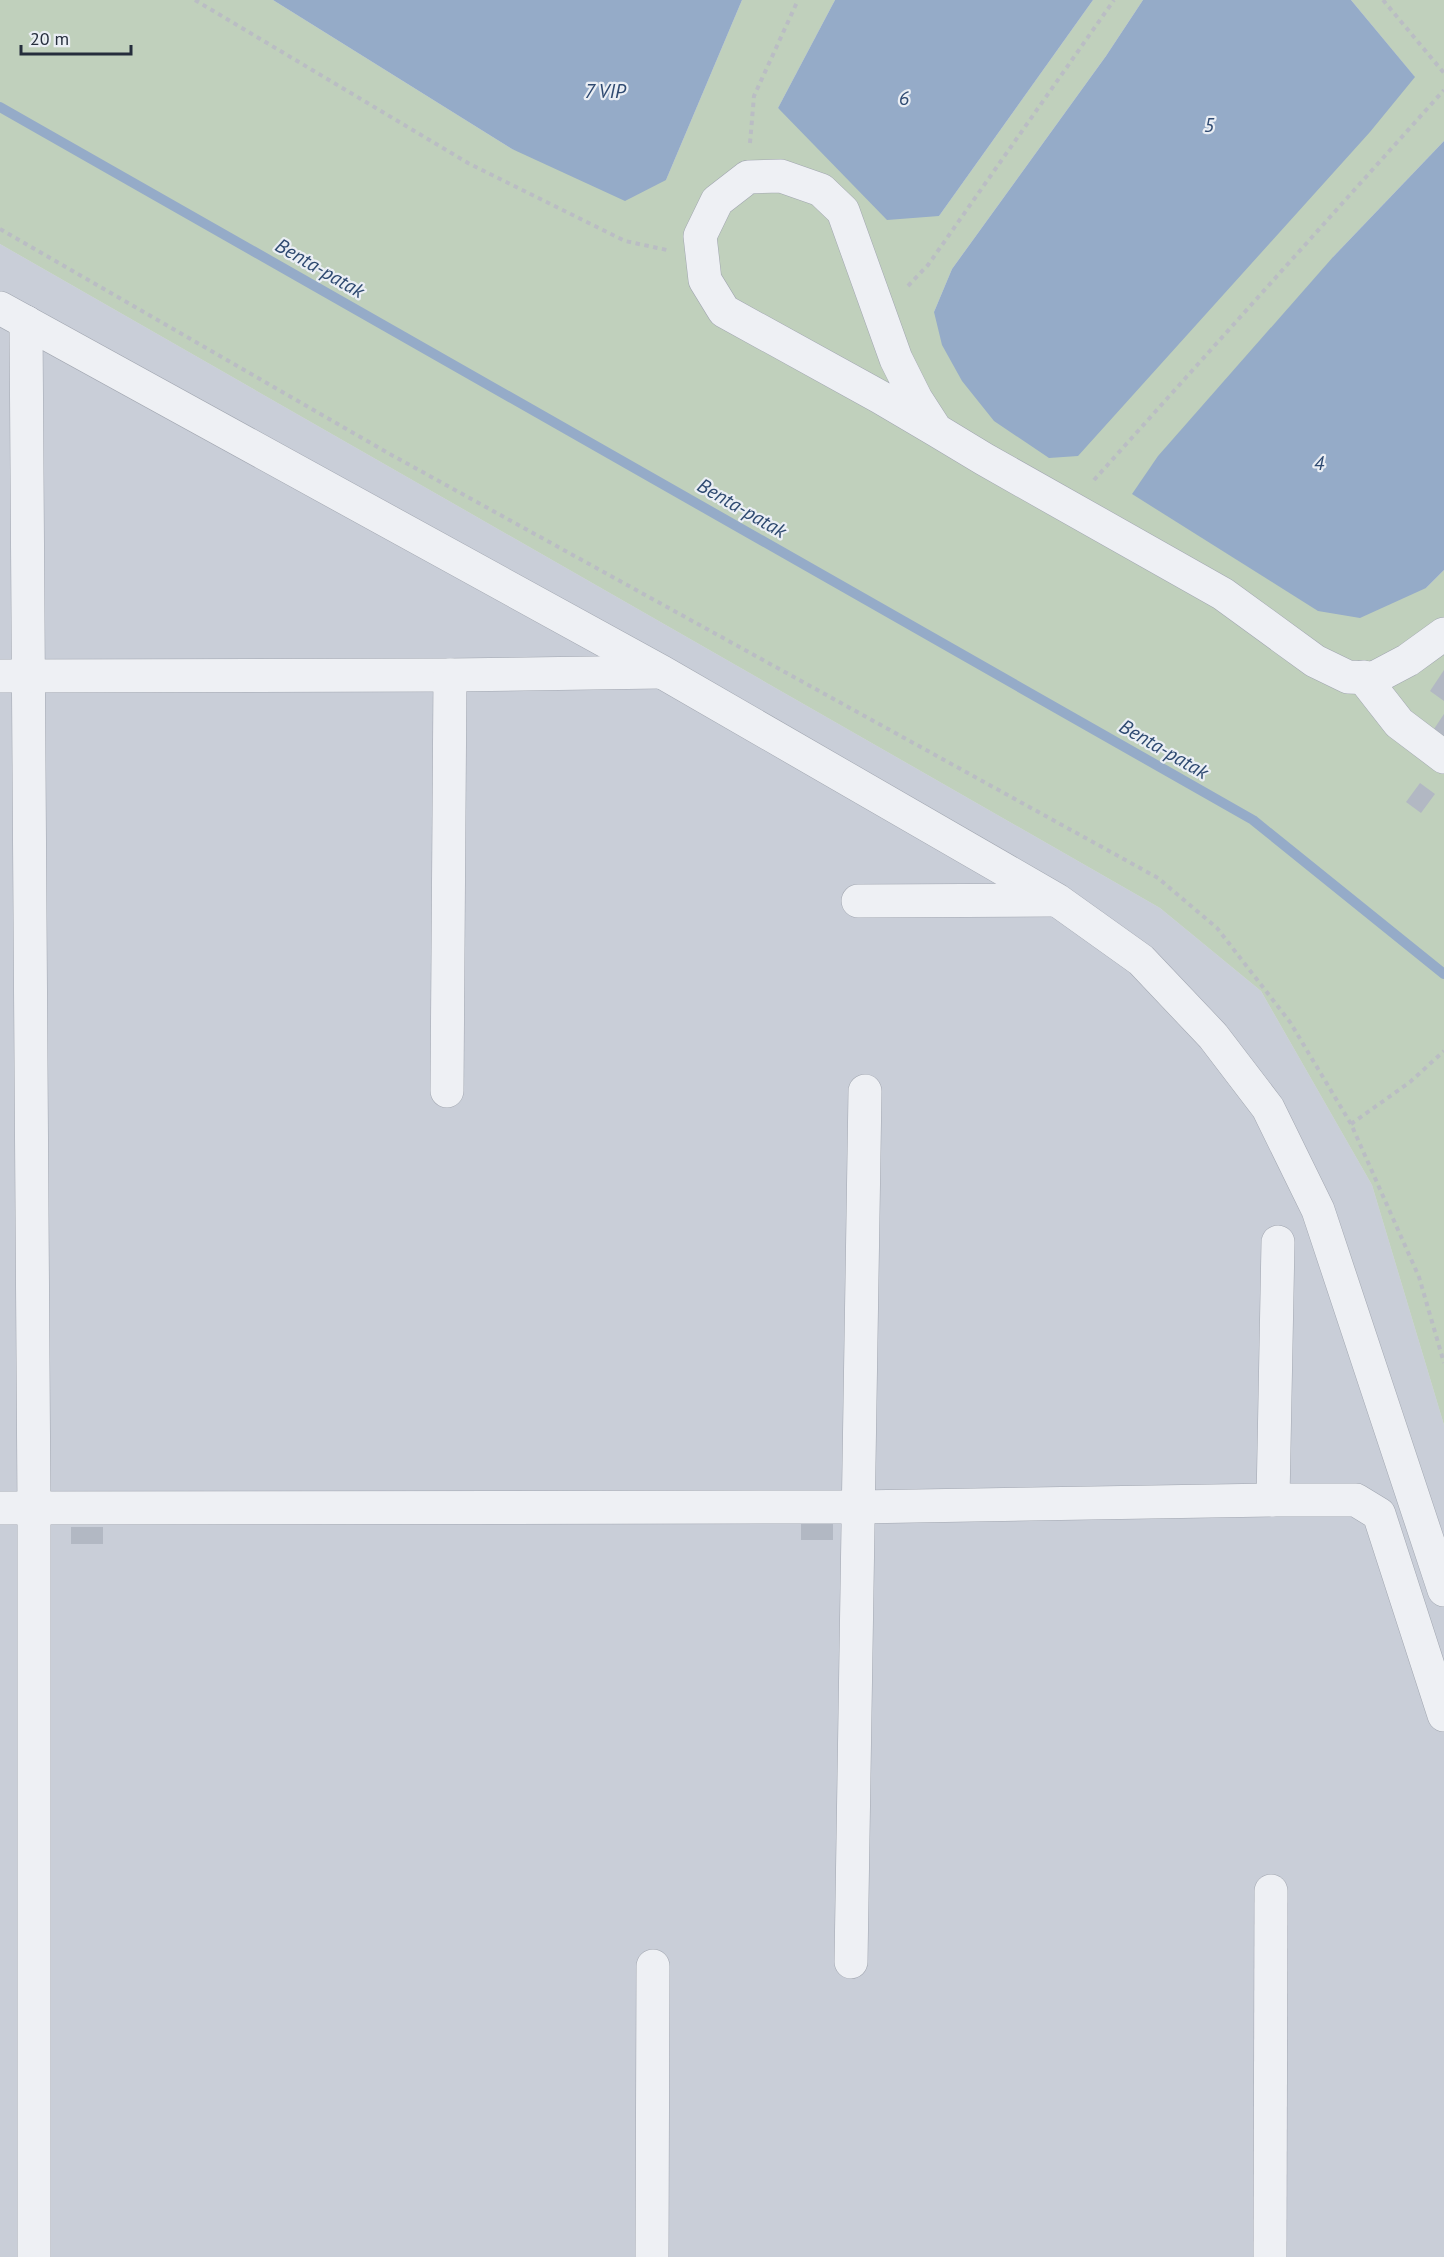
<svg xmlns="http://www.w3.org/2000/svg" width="1444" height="2257" font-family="'PT Sans',sans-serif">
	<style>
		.built { fill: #c9ced8 }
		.green { fill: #c0d0bc }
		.water { fill: #95abc8 }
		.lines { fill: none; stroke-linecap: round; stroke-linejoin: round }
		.stream { stroke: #95abc8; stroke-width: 10 }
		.building { fill: #b2b8c3 }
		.minor-casing { stroke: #a1a6b0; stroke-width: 34 }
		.path { stroke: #babdc4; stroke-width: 4; stroke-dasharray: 4.5 4.5; stroke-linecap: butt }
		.minor { stroke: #eef0f4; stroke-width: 33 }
		.labels { text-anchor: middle; stroke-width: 4.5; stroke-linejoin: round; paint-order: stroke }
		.water-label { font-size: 20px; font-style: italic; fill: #2f4a71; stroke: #eaeef4 }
	</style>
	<rect width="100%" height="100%" fill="#dbdfe6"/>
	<polygon class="built" points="0,244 1160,908 1261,991 1372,1185 1444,1425 1444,2257 0,2257"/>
	<polygon class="green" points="0,0 273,0 512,149 666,180 742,0 835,0 778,108 939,216 1093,0 1143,0 1106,56 952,269 934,312 1414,76 1351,0 1444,0 1444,141 1333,257 1426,588 1444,570 1444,1425 1372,1185 1261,991 1160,908 0,244"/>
	<g class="water">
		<polygon points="273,0 742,0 666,180 625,201 512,149"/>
		<polygon points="835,0 1093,0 939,216 887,220 778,108"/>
		<polygon points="1143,0 1351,0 1415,77 1370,132 1078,456 1049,458 994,421 962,381 942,345 934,312 952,269 1106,56"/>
		<polygon points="1444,141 1444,570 1426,588 1360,618 1318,611 1132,494 1158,456 1333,257"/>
	</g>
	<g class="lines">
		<polyline class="stream" points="0,107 1253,820 1444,974"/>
	</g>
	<g class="building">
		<polygon points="1444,670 1444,701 1430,691"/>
		<polygon points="1444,714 1444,736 1434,729"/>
		<polygon points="1420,783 1435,794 1421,813 1406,802"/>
		<rect x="801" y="1523" width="32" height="17"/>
		<rect x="71" y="1527" width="32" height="17"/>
	</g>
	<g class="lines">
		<defs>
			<g id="minor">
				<polyline points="0,308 662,672 1057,900 1141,960 1213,1036 1268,1108 1318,1210 1444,1590"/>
				<polyline points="26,322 34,1508 34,2257"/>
				<polyline points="936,430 916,399 896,359 843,211 821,190 781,176 748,177 717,201 700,236 705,280 724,311 880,397 936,430 984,459 1223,594 1315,661 1348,677 1374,678 1408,660 1444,634"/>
				<polyline points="0,676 450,675 661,672"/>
				<polyline points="1363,677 1399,723 1444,757"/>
				<polyline points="858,901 1055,900"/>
				<polyline points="447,1091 450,675"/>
				<polyline points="1273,1500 1278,1242"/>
				<polyline points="0,1508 858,1507 1273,1500 1356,1500 1379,1514 1444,1715"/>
				<polyline points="851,1962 865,1091"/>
				<polyline points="652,2257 653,1966"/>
				<polyline points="1270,2257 1271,1891"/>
			</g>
		</defs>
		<use href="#minor" class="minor-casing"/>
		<g class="path">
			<polyline points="195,0 468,163 625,241 667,250"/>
			<polyline points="1383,0 1444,73"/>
			<polyline points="750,143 754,96 798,0"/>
			<polyline points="0,229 388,453 1158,878 1217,928 1290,1022 1351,1124 1419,1277 1444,1363"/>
			<polyline points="908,286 928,265 1114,0"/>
			<polyline points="1094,480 1444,90"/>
			<polyline points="1351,1124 1410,1082 1444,1051"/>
		</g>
		<use href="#minor" class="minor"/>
	</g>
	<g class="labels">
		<g class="water-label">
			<text x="605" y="98">7 VIP</text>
			<text x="904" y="105">6</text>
			<text x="1209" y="132">5</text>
			<text transform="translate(320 268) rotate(30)" y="7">Benta-patak</text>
			<text x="1319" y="470">4</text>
			<text transform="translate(742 508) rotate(30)" y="7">Benta-patak</text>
			<text transform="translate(1164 749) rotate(30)" y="7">Benta-patak</text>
		</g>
	</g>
	<path d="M21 45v9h110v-9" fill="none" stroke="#252d3c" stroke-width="3"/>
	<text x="30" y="45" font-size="18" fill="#252d3c" stroke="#eaeef4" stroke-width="4.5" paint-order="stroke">20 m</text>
</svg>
